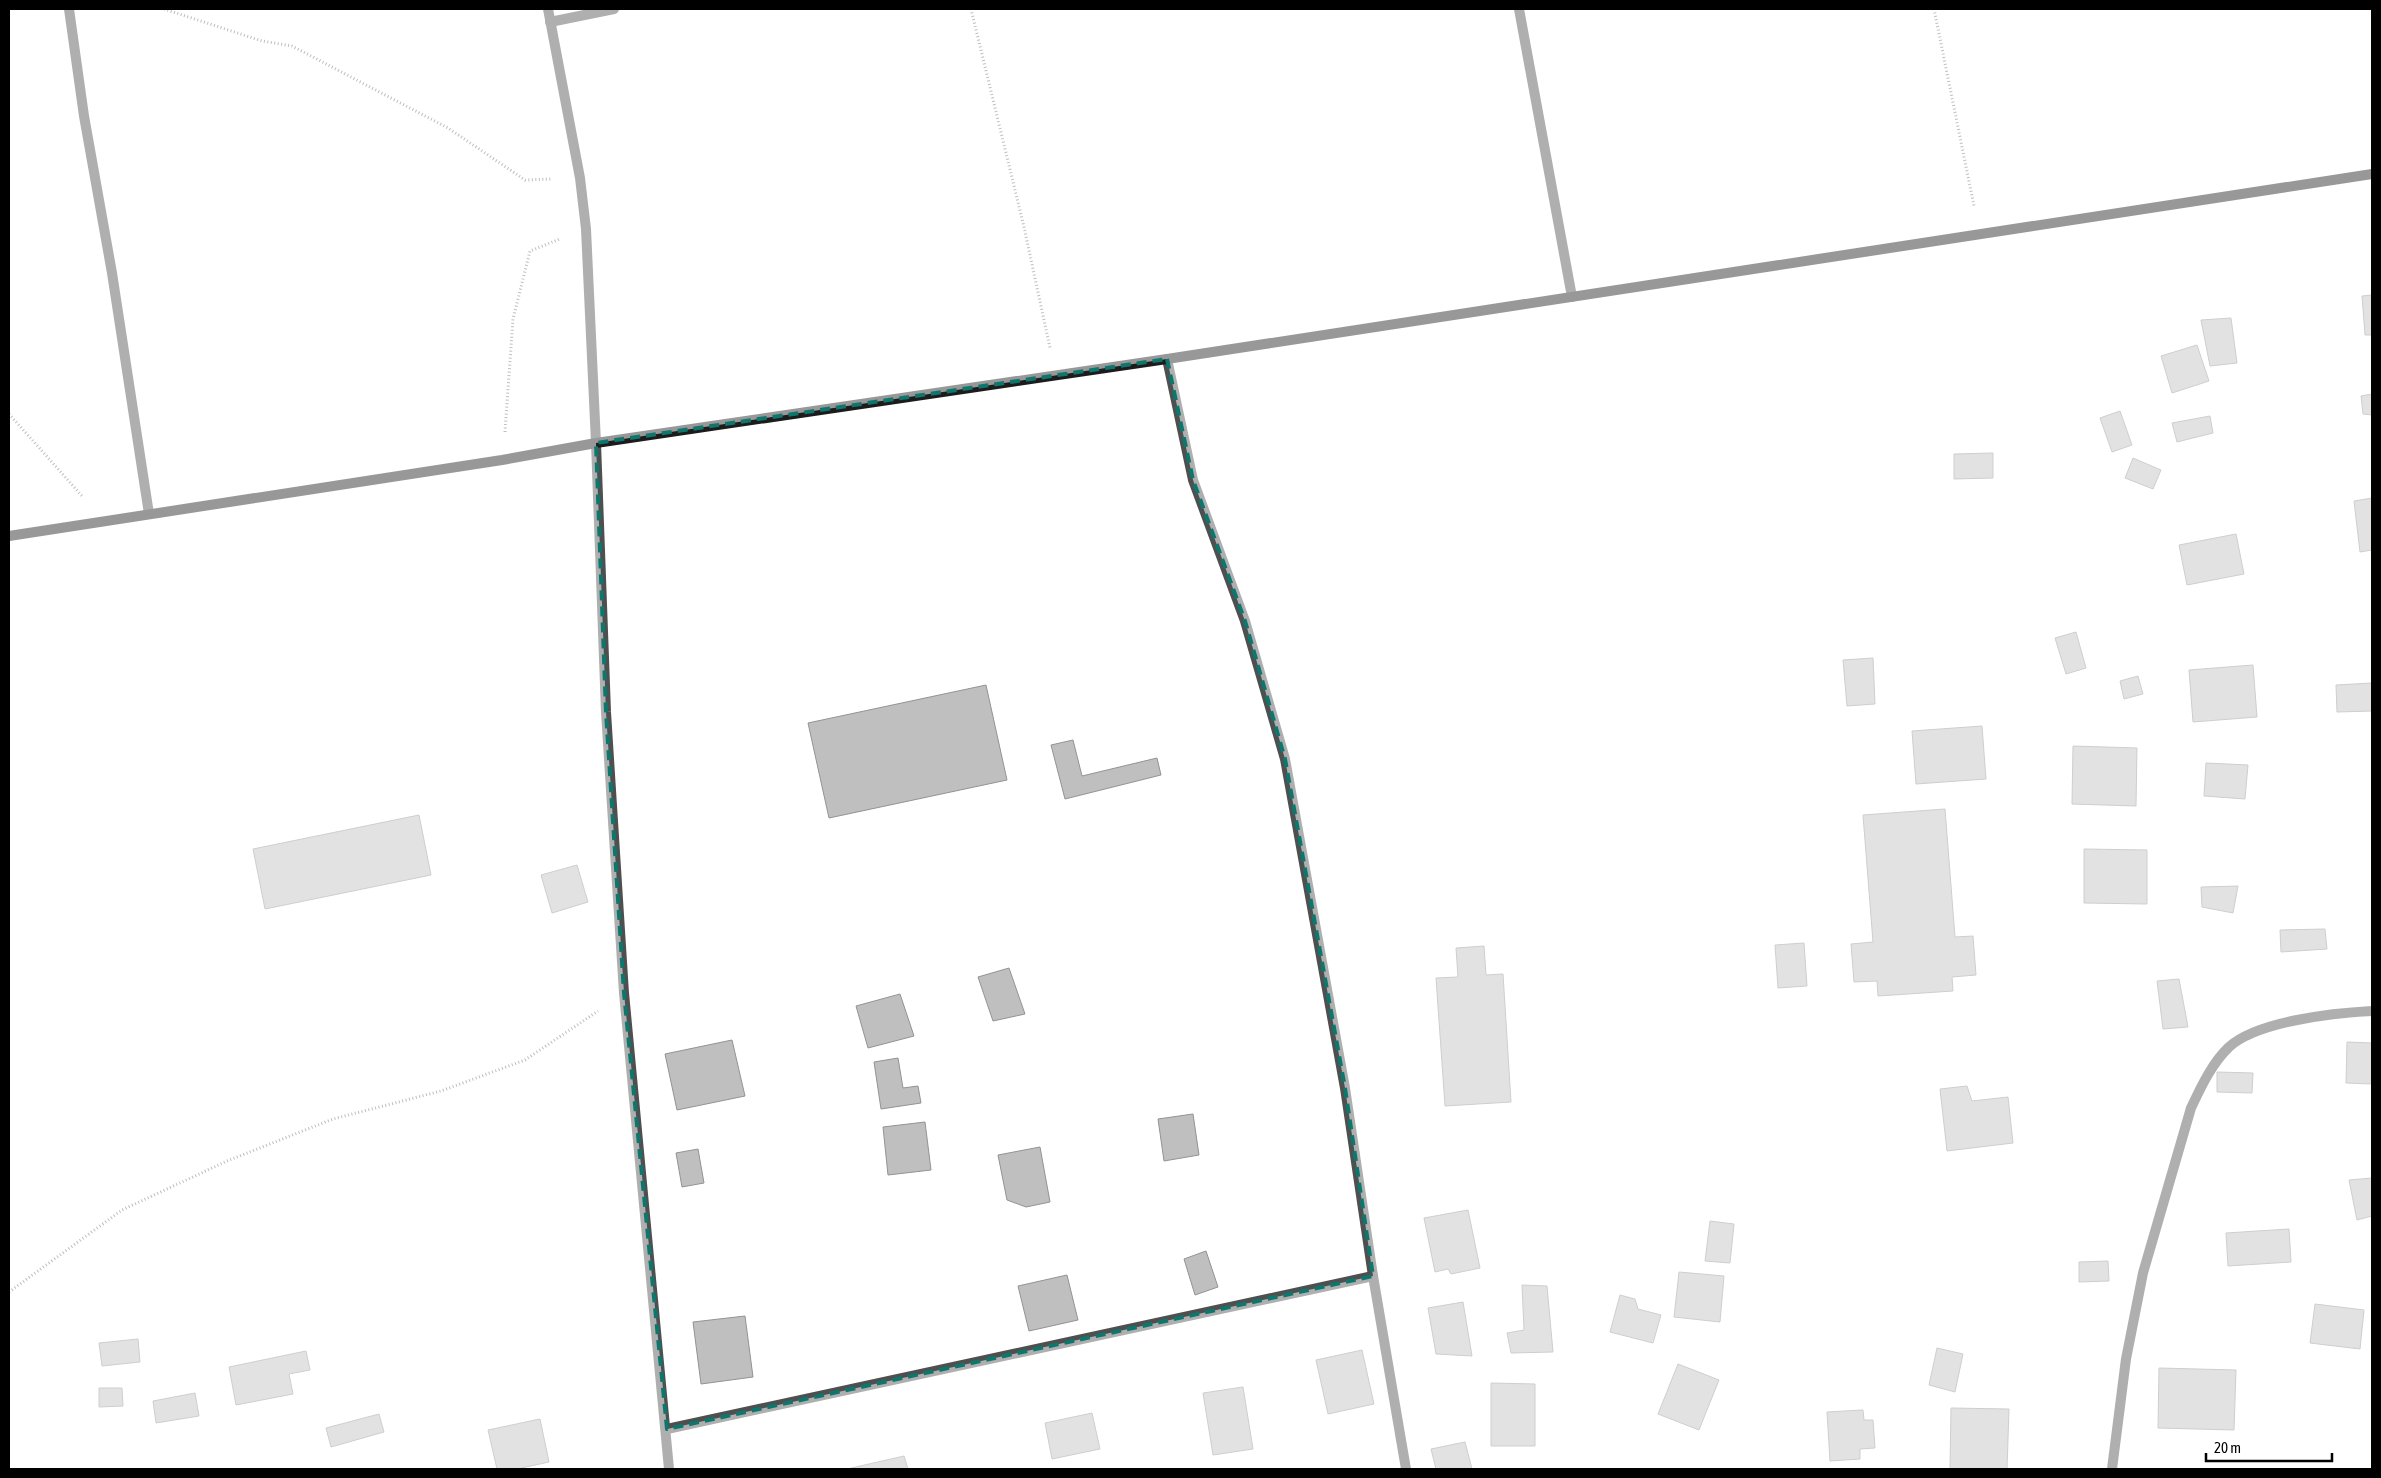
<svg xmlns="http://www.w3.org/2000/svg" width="2381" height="1478" font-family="'Asap Condensed',sans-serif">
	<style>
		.building { fill: #bfbfbf; stroke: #939393 }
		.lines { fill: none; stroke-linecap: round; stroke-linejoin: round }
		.path { stroke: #717171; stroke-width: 3; stroke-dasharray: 1 2.5; stroke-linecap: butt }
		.street { stroke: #4f4f4f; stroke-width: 10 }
		.secondary { stroke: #1c1c1c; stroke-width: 10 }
		.marked { fill: none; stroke: #0f766e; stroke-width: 4; stroke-dasharray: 10 6; stroke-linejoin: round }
	</style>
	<rect width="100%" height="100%" fill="#fff"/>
	<g class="building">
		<polygon points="2372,295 2372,335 2365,335 2362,296"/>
		<polygon points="2231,318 2237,363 2210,366 2201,320"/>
		<polygon points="2197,345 2209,381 2172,393 2161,356"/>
		<polygon points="2372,394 2372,415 2363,414 2361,396"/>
		<polygon points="2120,411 2132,445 2112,452 2100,418"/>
		<polygon points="2210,416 2213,433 2177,442 2172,423"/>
		<polygon points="1993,453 1993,478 1954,479 1954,454"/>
		<polygon points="2133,458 2161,470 2153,489 2125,478"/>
		<polygon points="2372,498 2372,550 2360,552 2354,501"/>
		<polygon points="2236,534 2244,574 2187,585 2179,545"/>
		<polygon points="2076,632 2086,668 2066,674 2055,638"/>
		<polygon points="1873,658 1875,704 1847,706 1843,660"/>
		<polygon points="2253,665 2257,717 2193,722 2189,670"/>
		<polygon points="2138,676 2143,694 2124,699 2120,681"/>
		<polygon points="2372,683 2372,711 2337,712 2336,685"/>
		<polygon points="986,685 1007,780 829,818 808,723"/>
		<polygon points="1982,726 1986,779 1916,784 1912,731"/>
		<polygon points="1073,740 1082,776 1157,758 1161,775 1065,799 1051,745"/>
		<polygon points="2073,746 2137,748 2136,806 2072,804"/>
		<polygon points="2206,763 2248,765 2245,799 2204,796"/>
		<polygon points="1945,809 1955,937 1973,936 1976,975 1952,977 1953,991 1878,996 1877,981 1854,982 1851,944 1873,942 1863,815"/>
		<polygon points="419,815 431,875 265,909 253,849"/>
		<polygon points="2084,849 2147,850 2147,904 2084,903"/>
		<polygon points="577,865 588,902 552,913 541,875"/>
		<polygon points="2238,886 2233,913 2202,907 2201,887"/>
		<polygon points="2325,929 2327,949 2281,952 2280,930"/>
		<polygon points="1804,943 1807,986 1778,988 1775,945"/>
		<polygon points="1484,946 1486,975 1503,974 1511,1102 1445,1106 1436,978 1458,977 1456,948"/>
		<polygon points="1009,968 1025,1014 993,1021 978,977"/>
		<polygon points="2179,979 2188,1027 2163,1029 2157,981"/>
		<polygon points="900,994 914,1036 868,1048 856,1006"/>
		<polygon points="732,1040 745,1096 677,1110 665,1054"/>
		<polygon points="2347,1042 2372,1043 2372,1084 2346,1083"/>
		<polygon points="898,1058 903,1088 918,1086 921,1103 881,1109 874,1062"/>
		<polygon points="2217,1072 2253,1073 2252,1093 2217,1092"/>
		<polygon points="1967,1086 1972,1101 2008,1097 2013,1143 1947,1151 1940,1089"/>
		<polygon points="1193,1114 1199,1155 1164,1161 1158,1119"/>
		<polygon points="925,1122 931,1170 888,1175 883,1127"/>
		<polygon points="1040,1147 1050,1202 1026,1207 1007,1200 998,1155"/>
		<polygon points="698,1149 704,1183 682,1187 676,1153"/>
		<polygon points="2372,1178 2372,1216 2357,1220 2349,1180"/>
		<polygon points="1468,1210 1480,1268 1451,1274 1448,1269 1435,1272 1424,1218"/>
		<polygon points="1710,1221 1734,1224 1730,1263 1705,1261"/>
		<polygon points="2289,1229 2291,1262 2228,1266 2226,1233"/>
		<polygon points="1206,1251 1218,1287 1195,1295 1184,1259"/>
		<polygon points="2108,1261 2109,1281 2079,1282 2079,1262"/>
		<polygon points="1679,1272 1724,1276 1720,1322 1674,1317"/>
		<polygon points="1067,1275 1078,1320 1029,1331 1018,1286"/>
		<polygon points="1522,1285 1547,1286 1553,1352 1511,1353 1507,1333 1524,1330"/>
		<polygon points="1620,1295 1635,1299 1638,1309 1661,1315 1653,1343 1610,1332"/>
		<polygon points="1463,1302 1472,1356 1436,1354 1428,1308"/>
		<polygon points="2315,1304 2364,1310 2360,1349 2310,1343"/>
		<polygon points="745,1316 753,1377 701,1384 693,1322"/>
		<polygon points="138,1339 140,1362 102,1366 99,1343"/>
		<polygon points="1937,1348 1963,1354 1955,1392 1929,1385"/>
		<polygon points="1362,1350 1374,1404 1328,1414 1316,1360"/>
		<polygon points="306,1351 310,1370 289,1374 293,1394 236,1405 229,1367"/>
		<polygon points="1678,1364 1719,1380 1699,1430 1658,1414"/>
		<polygon points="2159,1368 2236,1370 2234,1430 2158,1428"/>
		<polygon points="1491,1383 1535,1384 1535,1446 1491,1446"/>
		<polygon points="1243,1387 1253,1449 1213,1455 1203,1393"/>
		<polygon points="99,1388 122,1388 123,1406 99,1407"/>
		<polygon points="195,1393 199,1416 156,1423 153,1401"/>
		<polygon points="1951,1408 2009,1409 2007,1469 1950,1469"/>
		<polygon points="1863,1410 1864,1420 1873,1420 1875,1448 1860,1449 1860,1459 1830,1461 1827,1412"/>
		<polygon points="1092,1413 1100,1449 1052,1459 1045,1423"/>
		<polygon points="379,1414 384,1432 331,1447 326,1428"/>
		<polygon points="540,1419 549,1462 517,1469 497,1469 488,1430"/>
		<polygon points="1465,1442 1472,1469 1436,1469 1431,1449"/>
		<polygon points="904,1456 908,1469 847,1469"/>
	</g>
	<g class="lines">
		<g class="path">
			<polyline points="164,9 262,41 292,46 448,128 525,180 552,179"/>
			<polyline points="971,9 1024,227 1050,348"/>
			<polyline points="1934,9 1974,206"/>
			<polyline points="9,414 83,497"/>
			<polyline points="505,432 513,319 530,251 560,239"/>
			<polyline points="9,1292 122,1210 227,1161 333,1119 441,1091 525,1060 598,1011"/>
		</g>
		<g class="street">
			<polyline points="69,9 84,116 112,273 149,514"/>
			<polyline points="548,9 580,178 586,229 596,443 606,712 624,993 669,1469"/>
			<polyline points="1519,9 1572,297"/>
			<polyline points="550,22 614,9"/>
			<polyline points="1167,359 1193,480 1245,621 1285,759 1345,1088 1373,1276 1406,1469"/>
			<polyline points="667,1429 1373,1276"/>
			<path d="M2112,1469l14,-110 17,-86 48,-165c10,-21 21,-45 38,-61 29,-26 105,-34 143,-36"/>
		</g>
		<polyline class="secondary" points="9,536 502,460 596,443 1167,359 2372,174"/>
	</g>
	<path d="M0 0H2381V1478H0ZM1167,359l26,121 52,141 40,138 60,329 28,188 -706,153 -43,-436 -18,-281 -10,-269z" fill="#fff" fill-opacity=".55" fill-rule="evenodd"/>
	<path class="marked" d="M1167,359l26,121 52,141 40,138 60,329 28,188 -706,153 -43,-436 -18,-281 -10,-269z"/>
	<rect width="2381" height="1478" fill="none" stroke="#000000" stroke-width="20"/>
	<path d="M2206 1453v8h126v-8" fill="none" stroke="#000000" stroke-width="2.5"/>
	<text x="2214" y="1453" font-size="15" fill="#000000" stroke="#ffffff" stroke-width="4" paint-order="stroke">20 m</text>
</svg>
